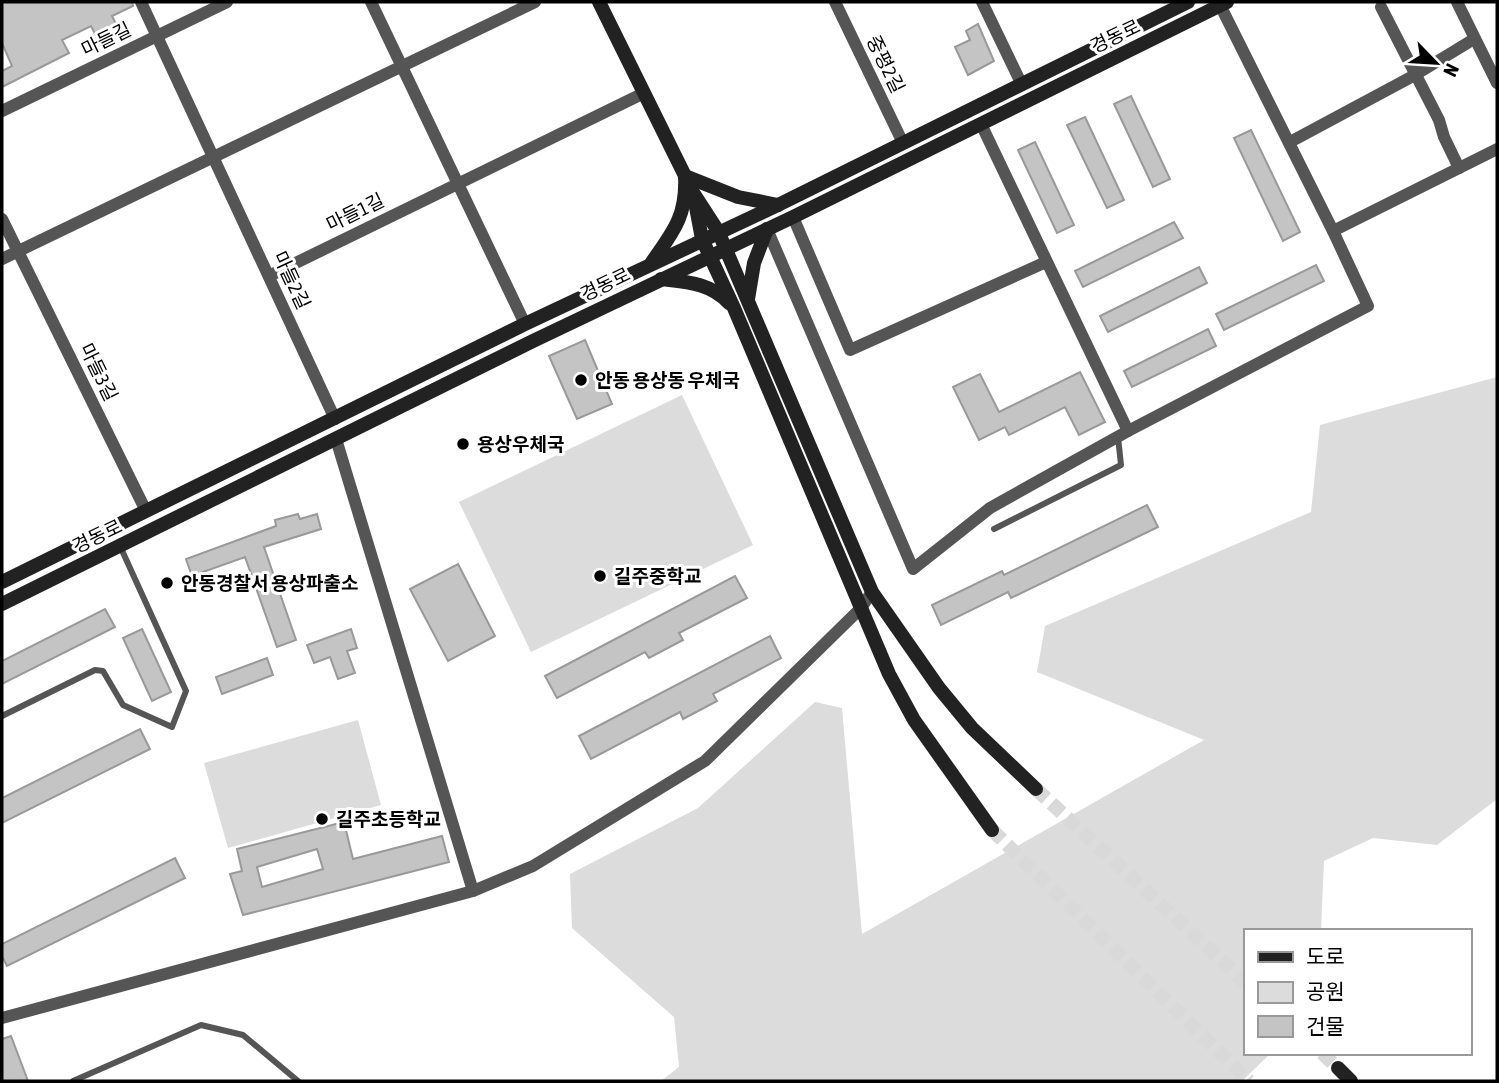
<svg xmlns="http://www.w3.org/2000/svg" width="1499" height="1083" font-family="'Asap Condensed','Noto Sans KR',sans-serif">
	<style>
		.green { fill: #dcdcdc }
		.building { fill: #c4c4c4; stroke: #999; stroke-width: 2; fill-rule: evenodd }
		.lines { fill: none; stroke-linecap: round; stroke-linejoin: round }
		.secondary-tunnel { stroke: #d9d9d9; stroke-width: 14; stroke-dasharray: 14 7; stroke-linecap: butt }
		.lane { stroke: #555; stroke-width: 6 }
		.street { stroke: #555; stroke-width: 12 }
		.secondary { stroke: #222; stroke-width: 14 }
		.poi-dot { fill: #000; stroke: #fff; stroke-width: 2.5 }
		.labels { text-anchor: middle; stroke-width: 6; stroke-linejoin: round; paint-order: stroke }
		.street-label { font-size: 19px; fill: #000; stroke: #fff }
		.poi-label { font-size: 19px; font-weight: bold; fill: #000; stroke: #fff; text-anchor: start }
	</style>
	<rect width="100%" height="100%" fill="#fff"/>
	<g class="green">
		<polygon points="1497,377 1497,799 1437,845 1373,838 1324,861 1321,931 1245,931 1245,1053 1271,1053 1242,1081 661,1081 679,1067 674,1017 572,928 570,874 698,808 815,702 842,708 862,934 1204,740 1037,672 1045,626 1311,512 1320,425"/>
		<polygon points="682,395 753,545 531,652 459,502"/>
		<polygon points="358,720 381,805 228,848 204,763"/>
	</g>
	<g class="building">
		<polygon points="2,2 132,2 133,6 112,16 119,30 98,40 91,26 62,40 69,53 2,87 2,71 12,66 2,43"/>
		<polygon points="978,24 994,61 968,75 955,47 970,40 966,31"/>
		<polygon points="1131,96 1170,179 1153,187 1114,104"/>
		<polygon points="1085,117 1124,200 1107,208 1067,125"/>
		<polygon points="1251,130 1300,232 1283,241 1234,138"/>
		<polygon points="1035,142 1074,225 1057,233 1018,150"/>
		<polygon points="1174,222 1183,238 1083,287 1075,271"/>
		<polygon points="1316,265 1324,281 1224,330 1216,314"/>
		<polygon points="1199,267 1207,283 1108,332 1100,316"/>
		<polygon points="1208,329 1216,346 1132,387 1124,371"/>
		<polygon points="585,340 612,404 577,419 549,356"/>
		<polygon points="1080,372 1105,422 1079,435 1065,407 1009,435 1005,427 979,440 953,387 980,374 999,412"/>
		<polygon points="1147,505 1158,527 1011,598 1008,592 941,625 932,605 1002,571 1004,575"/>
		<polygon points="298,514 300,519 317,514 321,529 264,547 296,640 277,647 245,557 192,576 186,559 276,526 275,520"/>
		<polygon points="458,564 495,636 448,661 410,589"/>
		<polygon points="735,576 747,598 679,633 683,640 649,658 645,652 557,698 545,676"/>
		<polygon points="105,609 115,627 2,684 2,661"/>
		<polygon points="142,629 171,692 152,701 123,638"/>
		<polygon points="351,629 357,648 347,651 355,673 338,679 330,657 314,663 307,645"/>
		<polygon points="770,636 781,658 713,694 717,701 683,719 680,712 591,759 579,736"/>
		<polygon points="267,658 273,675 222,694 216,677"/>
		<polygon points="140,729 150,749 2,823 2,798"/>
		<path d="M344,822l9,37 89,-23 7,26 -206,53 -13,-41 12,-3 -5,-22zM317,849l6,20 -61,18 -5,-20z"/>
		<polygon points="175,858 185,878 7,966 2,956 2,944"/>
		<polygon points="11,1036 28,1081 2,1081 2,1039"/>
	</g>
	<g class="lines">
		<g class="secondary-tunnel">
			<polyline points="1036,789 1245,982"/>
			<polyline points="992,830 1249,1081"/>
			<polyline points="1322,1053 1338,1068"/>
		</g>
		<g class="lane">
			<polyline points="994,529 1121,465 1118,437"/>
			<polyline points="2,716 95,670 103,671 123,705 172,727 186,691 120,546"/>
			<polyline points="73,1081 201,1025 243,1035 298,1081"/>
		</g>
		<g class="street">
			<polyline points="141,2 335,419"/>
			<polyline points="371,2 525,324"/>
			<polyline points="835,2 903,143"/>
			<polyline points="982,2 1022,85"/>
			<polyline points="1457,2 1497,83"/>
			<polyline points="1220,5 1333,231"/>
			<polyline points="1381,7 1439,120 1444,137 1459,168"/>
			<polyline points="2,111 227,2"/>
			<polyline points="981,124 1128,431"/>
			<polyline points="1290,142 1415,75 1474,39"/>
			<polyline points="793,217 850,350 1046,262"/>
			<polyline points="2,219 146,511"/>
			<polyline points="767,229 913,569 990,508 1128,431 1368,306 1333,231 1497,149"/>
			<polyline points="2,259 535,2"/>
			<polyline points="269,276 644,93"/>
			<polyline points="473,891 533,866 705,761 861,608 872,592"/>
			<polyline points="2,1018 473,891 336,439"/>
		</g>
		<g class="secondary">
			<polyline points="599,2 694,194 718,231 872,592 939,688 972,728 1036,789"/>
			<polyline points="695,202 702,239 734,308 889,674 914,720 992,830"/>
			<path d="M652,262c22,-31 35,-47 33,-86l53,21 40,8"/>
			<path d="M661,279c26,3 50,4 68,24"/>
			<polyline points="748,299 754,263 767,229"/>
			<polyline points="2,582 525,324 778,205 1188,2"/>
			<polyline points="2,604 533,341 793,217 1227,2"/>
			<polyline points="1338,1068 1351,1081"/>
		</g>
	</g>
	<g class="poi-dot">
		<circle cx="581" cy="380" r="7"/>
		<circle cx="463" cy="444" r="7"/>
		<circle cx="600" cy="576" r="7"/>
		<circle cx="167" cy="583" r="7"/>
		<circle cx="322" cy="819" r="7"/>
	</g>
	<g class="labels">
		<g class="street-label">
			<text transform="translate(1115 36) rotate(-26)" y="7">경동로</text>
			<text transform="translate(106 39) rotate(-26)" y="7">마들길</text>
			<text transform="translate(886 64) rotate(64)" y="7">중평2길</text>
			<text transform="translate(355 212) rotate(-26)" y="7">마들1길</text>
			<text transform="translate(292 280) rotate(65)" y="7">마들2길</text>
			<text transform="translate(605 284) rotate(-26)" y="7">경동로</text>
			<text transform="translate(99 372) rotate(64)" y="7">마들3길</text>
			<text transform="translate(97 536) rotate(-26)" y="7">경동로</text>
		</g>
		<g class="poi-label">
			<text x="595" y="387">안동 용상동 우체국</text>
			<text x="477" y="451">용상우체국</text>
			<text x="614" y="583">길주중학교</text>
			<text x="181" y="590">안동경찰서 용상파출소</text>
			<text x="336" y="826">길주초등학교</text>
		</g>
	</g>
	<rect width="1499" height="1083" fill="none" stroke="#000000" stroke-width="7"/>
	<rect x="1244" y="929" width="228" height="126" fill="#ffffff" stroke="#999999" stroke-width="2"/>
	<rect x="1258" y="952" width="35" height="10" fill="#222222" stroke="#999999" stroke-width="2"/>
	<text x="1306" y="964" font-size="21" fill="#000000">도로</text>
	<rect x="1258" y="982" width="35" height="21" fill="#dcdcdc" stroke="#999999" stroke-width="2"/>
	<text x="1306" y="999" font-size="21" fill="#000000">공원</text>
	<rect x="1258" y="1016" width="35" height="21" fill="#c4c4c4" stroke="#999999" stroke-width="2"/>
	<text x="1306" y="1034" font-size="21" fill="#000000">건물</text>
	<g transform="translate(1436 63) rotate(115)" stroke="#ffffff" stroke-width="5" paint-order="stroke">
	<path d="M0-5L12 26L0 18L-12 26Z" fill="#000000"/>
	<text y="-10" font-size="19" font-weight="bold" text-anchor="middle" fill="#000000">N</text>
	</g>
</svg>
